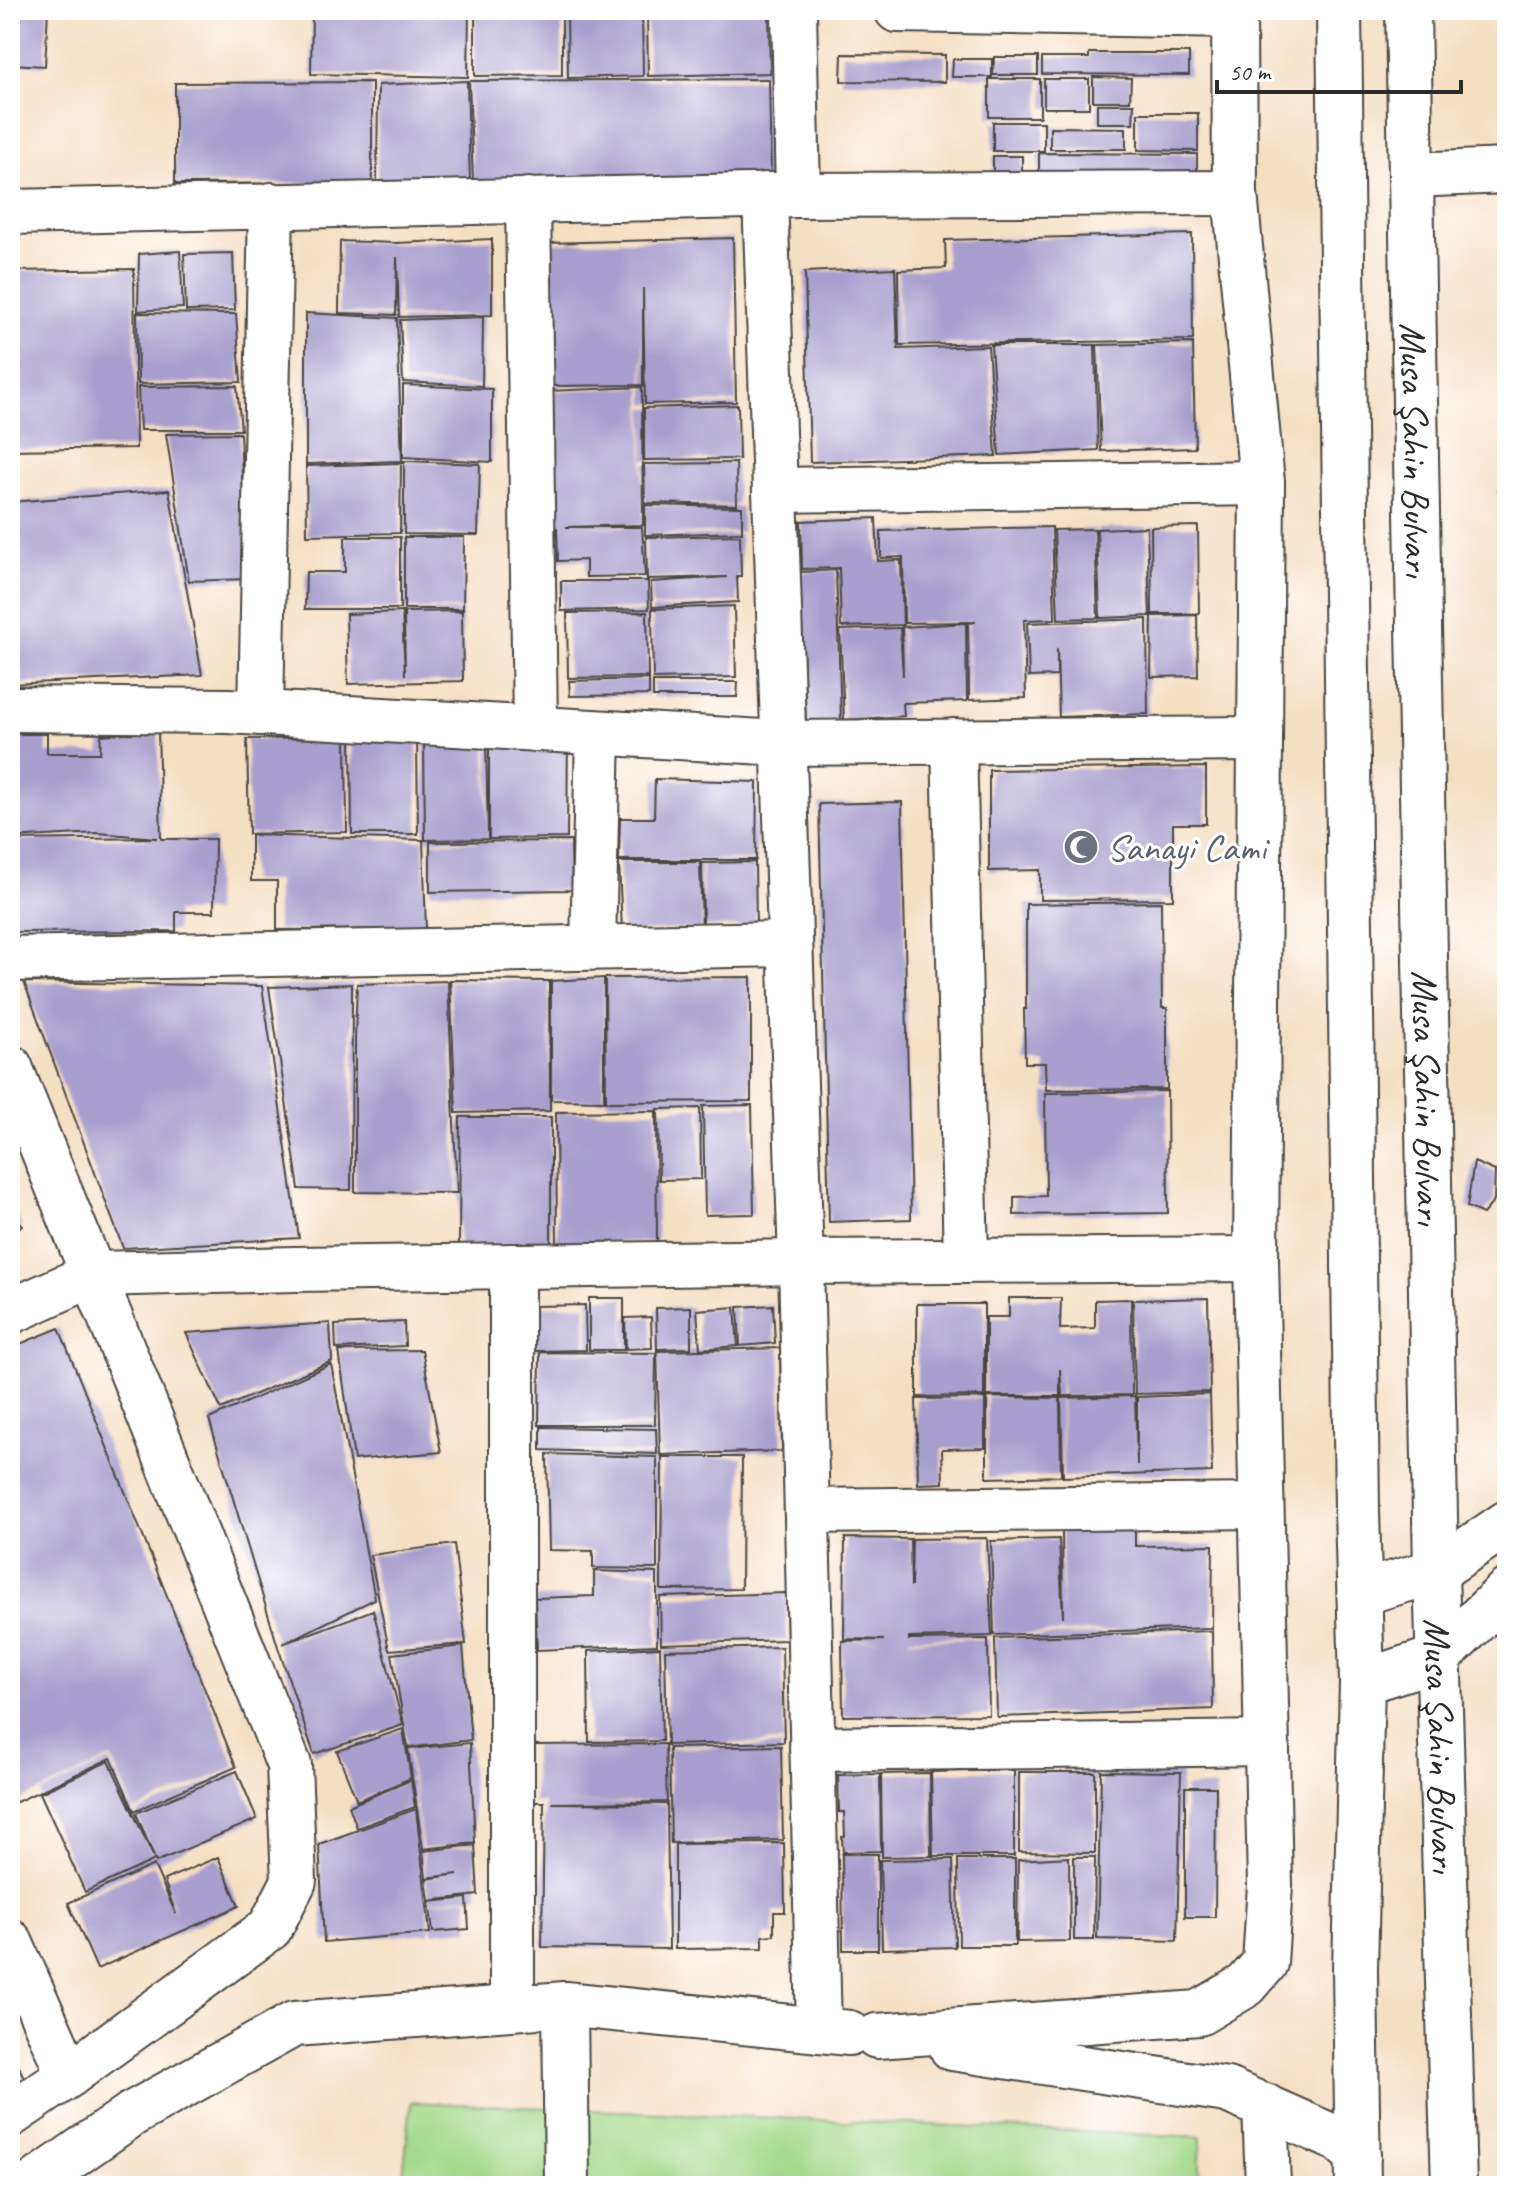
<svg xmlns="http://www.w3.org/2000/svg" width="1517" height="2196" font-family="Caveat,sans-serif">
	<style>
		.green { fill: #a3d98a; stroke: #67825a; stroke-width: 2 }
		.building { fill: #a89fce }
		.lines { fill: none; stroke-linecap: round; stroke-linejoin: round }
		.minor-casing { stroke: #494642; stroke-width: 48 }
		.major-casing { stroke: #494642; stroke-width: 48 }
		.highway-casing { stroke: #494642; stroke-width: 48 }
		.minor { stroke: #fff; stroke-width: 44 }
		.major { stroke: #fff; stroke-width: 44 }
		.highway { stroke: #fff; stroke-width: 44 }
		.labels { text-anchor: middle; stroke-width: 6; stroke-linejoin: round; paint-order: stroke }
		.street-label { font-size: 38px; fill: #2b2b2b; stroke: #fff }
		.worship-label { font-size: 38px; fill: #5b616d; stroke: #fff; text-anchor: start }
	</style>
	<rect width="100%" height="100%" fill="#fff"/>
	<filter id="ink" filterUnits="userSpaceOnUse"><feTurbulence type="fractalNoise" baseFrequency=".0125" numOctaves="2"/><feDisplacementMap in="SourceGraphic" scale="16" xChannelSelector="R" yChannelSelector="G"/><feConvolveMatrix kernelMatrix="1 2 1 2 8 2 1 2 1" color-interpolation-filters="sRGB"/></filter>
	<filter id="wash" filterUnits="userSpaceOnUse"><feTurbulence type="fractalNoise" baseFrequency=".006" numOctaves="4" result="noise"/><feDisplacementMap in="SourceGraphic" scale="32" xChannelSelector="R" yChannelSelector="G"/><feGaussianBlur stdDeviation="1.8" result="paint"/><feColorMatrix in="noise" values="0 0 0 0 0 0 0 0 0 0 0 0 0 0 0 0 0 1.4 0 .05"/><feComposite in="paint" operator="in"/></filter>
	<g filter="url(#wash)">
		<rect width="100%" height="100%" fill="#f5dfc3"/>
		<polygon class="green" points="411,2102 1201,2137 1199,2186 402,2186"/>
		<g id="blocks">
			<g class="building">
				<polygon points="10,10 48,10 45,66 10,64"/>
				<polygon points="312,10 469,10 468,77 311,74"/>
				<polygon points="475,10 562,10 562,75 475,76"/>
				<polygon points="567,10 642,10 643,76 568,78"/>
				<polygon points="647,10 769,10 770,73 648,76"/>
				<polygon points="1089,53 1189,53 1189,75 1042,74 1042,58 1089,58"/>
				<polygon points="842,54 945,55 945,82 841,81"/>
				<polygon points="994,57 1038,57 1038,75 993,75"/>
				<polygon points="953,59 992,59 992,77 952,77"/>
				<polygon points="1093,77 1131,78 1130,101 1093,101"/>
				<polygon points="769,79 771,181 473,181 469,81"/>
				<rect x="989" y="79" width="51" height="38"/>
				<rect x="1044" y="79" width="45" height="29"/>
				<polygon points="467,81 470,182 377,182 378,85"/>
				<polygon points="372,82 372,183 175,184 175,83"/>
				<polygon points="1097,104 1134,104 1133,123 1097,123"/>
				<polygon points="1138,113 1198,113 1198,151 1138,150"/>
				<rect x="993" y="122" width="51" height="29"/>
				<polygon points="1050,127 1126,128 1126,149 1050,149"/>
				<polygon points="1039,153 1197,154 1197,180 1039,179"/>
				<rect x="993" y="156" width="29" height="21"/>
				<polygon points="1192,234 1193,340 899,345 898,270 946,268 945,240"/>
				<polygon points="733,238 736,402 645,404 643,288 643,385 548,386 547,243"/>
				<polygon points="492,239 492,315 399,317 397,257 396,315 339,313 340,241 396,243"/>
				<polygon points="180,251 183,308 138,311 139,254"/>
				<polygon points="233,253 235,310 186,311 184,254"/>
				<polygon points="895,268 898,349 988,346 996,456 810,462 805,272"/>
				<polygon points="134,269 136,448 10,450 10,271"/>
				<polygon points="137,313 236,314 241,382 138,384"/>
				<polygon points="306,313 397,318 402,461 306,464"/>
				<polygon points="483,317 482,386 403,382 400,320"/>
				<polygon points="1193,343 1195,448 1101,451 1097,345"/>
				<polygon points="991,345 1095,345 1098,450 999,455"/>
				<polygon points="403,385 492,389 492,462 403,457"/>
				<polygon points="237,386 241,430 140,430 138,387"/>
				<polygon points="642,387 643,525 566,527 642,527 645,576 586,577 586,560 558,561 557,528 551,528 547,391"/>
				<polygon points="738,405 739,459 644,460 644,408"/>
				<polygon points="240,433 247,579 189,581 166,434"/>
				<polygon points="404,461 480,464 478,535 404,534"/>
				<polygon points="401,463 400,533 307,535 306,466"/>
				<polygon points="736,463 737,505 645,503 644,464"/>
				<polygon points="1507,487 1507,528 1506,528 1498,489"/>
				<polygon points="169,490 202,675 10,684 10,502"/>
				<polygon points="645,505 742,507 742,532 645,535"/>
				<polygon points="876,518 878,561 901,560 903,625 841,627 839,568 802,569 801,521"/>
				<polygon points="1198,526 1199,614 1152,614 1151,527"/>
				<polygon points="1052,527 1055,619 1024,620 1026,698 969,700 968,623 976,622 904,623 903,557 881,558 881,531"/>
				<polygon points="1147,527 1150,616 1100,618 1097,529"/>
				<polygon points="1095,529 1098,618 1058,619 1054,530"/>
				<polygon points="740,535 741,576 737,576 738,602 652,607 651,582 727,577 647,579 646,537"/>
				<polygon points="345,537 400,537 400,609 305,609 306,572 345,572"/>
				<polygon points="404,537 464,537 463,609 404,609"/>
				<polygon points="836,570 841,720 806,723 800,572"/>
				<polygon points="561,581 648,581 649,609 561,611"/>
				<polygon points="734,606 736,677 653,679 652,609"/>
				<polygon points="462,611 463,681 348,684 346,614 402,612 405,675 404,612"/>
				<polygon points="647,612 648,677 568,678 567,613"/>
				<polygon points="1197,615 1198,676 1151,677 1152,616"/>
				<polygon points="1147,619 1148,714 1059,717 1057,649 1057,676 1029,677 1027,623"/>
				<polygon points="966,623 967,701 903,703 904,716 844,720 840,630 900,628 903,676 902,627"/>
				<polygon points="649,679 649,695 570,696 569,681"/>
				<polygon points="653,682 738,682 737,697 653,697"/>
				<polygon points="158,730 161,839 215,839 214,912 176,912 176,931 10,932 10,840 157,838 98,833 10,838 10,734 47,734 47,753 100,753 101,735"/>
				<polygon points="417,734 418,834 352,834 351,735"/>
				<polygon points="486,737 488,839 425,840 424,739"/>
				<polygon points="346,738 347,832 249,834 247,739"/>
				<polygon points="568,739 567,838 489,839 489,740"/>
				<polygon points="1206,767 1206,824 1173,824 1173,899 1040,900 1040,870 989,871 989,770"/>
				<polygon points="655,779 757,782 756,860 619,860 620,818 654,818"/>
				<polygon points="902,802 911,1219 829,1222 819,804"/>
				<polygon points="251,835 423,840 426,929 277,930 277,881 251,881"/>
				<polygon points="571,841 572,890 430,892 430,842"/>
				<polygon points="619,862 700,862 702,928 622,932"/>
				<polygon points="755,862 756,926 703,927 702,863"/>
				<polygon points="1161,902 1162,1008 1167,1008 1167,1089 1046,1090 1045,1063 1025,1063 1024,1009 1026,1009 1026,904"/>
				<polygon points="751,977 751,1101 606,1102 605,978"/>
				<polygon points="604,978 604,1101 551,1100 551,981"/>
				<polygon points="450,980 549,981 550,1111 456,1113"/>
				<polygon points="448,981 457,1193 355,1192 355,1039 357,984"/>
				<polygon points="24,982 262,986 299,1238 123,1248"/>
				<polygon points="352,984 351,1190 299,1189 269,987"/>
				<polygon points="1167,1091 1168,1213 1014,1215 1014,1197 1046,1196 1045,1093"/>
				<polygon points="752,1105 754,1214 705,1215 703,1106"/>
				<polygon points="700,1108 701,1179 659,1180 658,1109"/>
				<polygon points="656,1111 657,1242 557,1243 556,1112"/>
				<polygon points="460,1117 551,1117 551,1243 459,1247"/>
				<polygon points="1474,1162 1495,1171 1494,1201 1483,1214 1467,1207"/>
				<polygon points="10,1199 22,1226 10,1232"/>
				<rect x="589" y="1298" width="35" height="52"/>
				<polygon points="1009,1298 1061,1298 1060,1329 1095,1328 1095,1300 1131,1299 1132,1395 1062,1396 1060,1369 1060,1396 986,1396 986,1317 1009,1317"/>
				<polygon points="1208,1298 1210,1392 1135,1394 1133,1300"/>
				<polygon points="917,1304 984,1304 984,1396 917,1397"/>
				<polygon points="585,1305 586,1350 535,1351 534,1306"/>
				<polygon points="773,1305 775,1343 740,1346 738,1307"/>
				<polygon points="691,1307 691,1348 657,1349 656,1308"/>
				<polygon points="735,1307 738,1346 700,1349 697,1310"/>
				<polygon points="651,1317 652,1348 626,1349 625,1318"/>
				<polygon points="404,1322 405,1346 336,1349 335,1325"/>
				<polygon points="330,1323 332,1361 221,1409 186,1333"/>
				<polygon points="59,1328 236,1767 134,1811 111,1758 10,1805 10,1348"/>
				<polygon points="780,1348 782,1451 660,1455 657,1351"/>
				<polygon points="422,1350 441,1452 354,1460 339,1351"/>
				<polygon points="540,1352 656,1353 655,1425 539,1425"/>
				<polygon points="331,1364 375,1599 282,1644 373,1610 403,1725 314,1754 278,1647 209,1419"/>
				<polygon points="1210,1394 1212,1472 1063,1477 1061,1398 1135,1396 1137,1465 1137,1397"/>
				<polygon points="987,1397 1060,1398 1061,1476 987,1478"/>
				<polygon points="985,1398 985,1448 942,1449 943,1483 918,1484 916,1399"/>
				<polygon points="541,1427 656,1429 657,1454 541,1450"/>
				<polygon points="547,1454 657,1457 657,1569 593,1568 593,1551 549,1550"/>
				<polygon points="662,1457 742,1457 741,1589 661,1590"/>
				<polygon points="1135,1529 1135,1546 1213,1545 1212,1628 994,1635 991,1541 1059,1539 1063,1617 1062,1530"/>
				<polygon points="845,1538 910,1539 911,1587 912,1539 987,1538 992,1636 909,1638 909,1640 988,1639 989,1715 843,1716 842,1641 884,1640 844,1639"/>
				<polygon points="454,1544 466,1644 389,1650 370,1555"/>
				<polygon points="594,1571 657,1573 657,1645 537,1650 535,1598 594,1596"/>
				<polygon points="786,1593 787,1640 661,1644 660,1597"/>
				<polygon points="1212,1631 1213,1709 997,1717 995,1638"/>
				<polygon points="463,1646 471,1740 408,1748 392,1654"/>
				<polygon points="660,1647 662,1741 589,1742 588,1651"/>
				<polygon points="782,1647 784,1742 667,1745 665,1650"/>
				<polygon points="403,1729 411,1778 357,1801 337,1751"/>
				<polygon points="470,1743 475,1843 423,1849 408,1749"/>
				<polygon points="665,1744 667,1802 552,1803 667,1804 669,1949 542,1947 544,1802 534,1802 534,1745"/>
				<polygon points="781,1746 783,1840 671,1843 669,1748"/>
				<polygon points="109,1761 155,1860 85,1892 40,1793"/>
				<polygon points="1014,1770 1014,1856 933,1856 931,1772"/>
				<polygon points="237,1771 257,1819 156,1862 136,1813"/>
				<polygon points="1101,1771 1181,1772 1177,1941 1097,1939"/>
				<polygon points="1019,1772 1095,1772 1095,1853 1019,1852"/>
				<polygon points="930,1773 931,1856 882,1857 881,1774"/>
				<polygon points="880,1774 881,1851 843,1852 842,1837 845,1837 844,1812 839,1812 838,1775"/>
				<polygon points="411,1780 415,1807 357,1828 349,1806"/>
				<polygon points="1185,1787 1216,1787 1215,1917 1185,1917"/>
				<polygon points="416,1809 430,1933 324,1942 319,1844"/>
				<polygon points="784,1843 785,1912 774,1912 774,1935 763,1936 763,1948 675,1949 675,1844"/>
				<polygon points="475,1845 478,1895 429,1901 426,1879 458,1874 426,1878 423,1851"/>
				<polygon points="842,1854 878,1854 878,1950 843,1950"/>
				<polygon points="218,1857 239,1906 97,1969 68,1903 154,1865 176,1914 164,1880"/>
				<polygon points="1069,1857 1070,1941 1017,1942 1018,1860"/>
				<polygon points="1074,1857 1095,1857 1094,1940 1074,1940"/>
				<polygon points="953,1859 955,1947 882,1949 880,1860"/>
				<polygon points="958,1859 1015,1859 1015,1946 959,1946"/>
				<polygon points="467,1898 469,1929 433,1932 429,1902"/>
				<polygon points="10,2046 24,2078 10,2084"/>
			</g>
		</g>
	</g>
	<g filter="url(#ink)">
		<use href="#blocks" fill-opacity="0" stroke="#494642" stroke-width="2"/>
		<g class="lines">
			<defs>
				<g id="minor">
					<polyline points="794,10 798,195 765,195 801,1262 819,2030"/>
					<polyline points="897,10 1233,16"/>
					<polyline points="1411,175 1507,171"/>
					<polyline points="528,200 535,729"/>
					<polyline points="10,212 798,195 1235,193"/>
					<polyline points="775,490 1262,483"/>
					<polyline points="10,709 228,711 782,743 1260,739"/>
					<polyline points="261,713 271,205"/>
					<polyline points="954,741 966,1261"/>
					<polyline points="593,947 598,733"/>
					<polyline points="10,959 789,944"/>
					<polyline points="10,1067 289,1765 294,1881 270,1928 69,2075 10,2115"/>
					<polyline points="512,1266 512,2007"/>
					<polyline points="10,1312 94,1274 295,1269 801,1262 1256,1259"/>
					<polyline points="807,1511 1261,1506"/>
					<polyline points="812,1749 1266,1743"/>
					<polyline points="10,1942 69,2075"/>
					<polyline points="565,2004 567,2186"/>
					<polyline points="877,2036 1199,2013 1246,1985 1265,1963 1270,1885 1256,1259 1262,483 1235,193 1234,10"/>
					<polyline points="952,2048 1227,2090 1340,2140 1358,2156"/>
					<polyline points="1265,2106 1268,2186"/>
					<polyline points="30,2186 132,2114 294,2024 565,2004 849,2033"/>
				</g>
				<g id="major">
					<polyline points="1339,10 1357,1511 1362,1682 1355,1970 1358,2186"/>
					<path id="s1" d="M1408,10l28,1561 18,615"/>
				</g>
				<g id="highway">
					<polyline points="1360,1593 1436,1571 1507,1523"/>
					<polyline points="1362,1682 1438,1658 1507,1591"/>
				</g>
			</defs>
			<use href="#minor" class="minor-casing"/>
			<use href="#major" class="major-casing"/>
			<use href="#highway" class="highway-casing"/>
			<use href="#minor" class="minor"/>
			<use href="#major" class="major"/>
			<use href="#highway" class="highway"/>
		</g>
	</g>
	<defs>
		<symbol id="mosque-disc" viewBox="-11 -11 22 22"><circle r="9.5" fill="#6b7280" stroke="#fff"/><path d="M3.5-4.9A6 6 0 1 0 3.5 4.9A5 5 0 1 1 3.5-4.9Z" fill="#fff"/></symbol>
	</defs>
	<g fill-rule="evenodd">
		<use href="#mosque-disc" x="1061" y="827" width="40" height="40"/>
	</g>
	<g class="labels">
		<g class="street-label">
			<text dy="13" stroke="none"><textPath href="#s1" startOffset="440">Musa Şahin Bulvarı</textPath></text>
			<text dy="13" stroke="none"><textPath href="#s1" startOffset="1088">Musa Şahin Bulvarı</textPath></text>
			<text dy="13" stroke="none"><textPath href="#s1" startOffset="1736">Musa Şahin Bulvarı</textPath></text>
		</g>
		<g class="worship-label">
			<text x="1107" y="860">Sanayi Cami</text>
		</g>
	</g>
	<rect width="1517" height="2196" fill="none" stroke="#fff" stroke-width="40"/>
	<path d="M1217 80v12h244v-12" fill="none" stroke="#2b2b2b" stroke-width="4"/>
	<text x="1229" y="80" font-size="24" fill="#2b2b2b" stroke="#ffffff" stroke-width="6" paint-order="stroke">50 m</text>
</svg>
